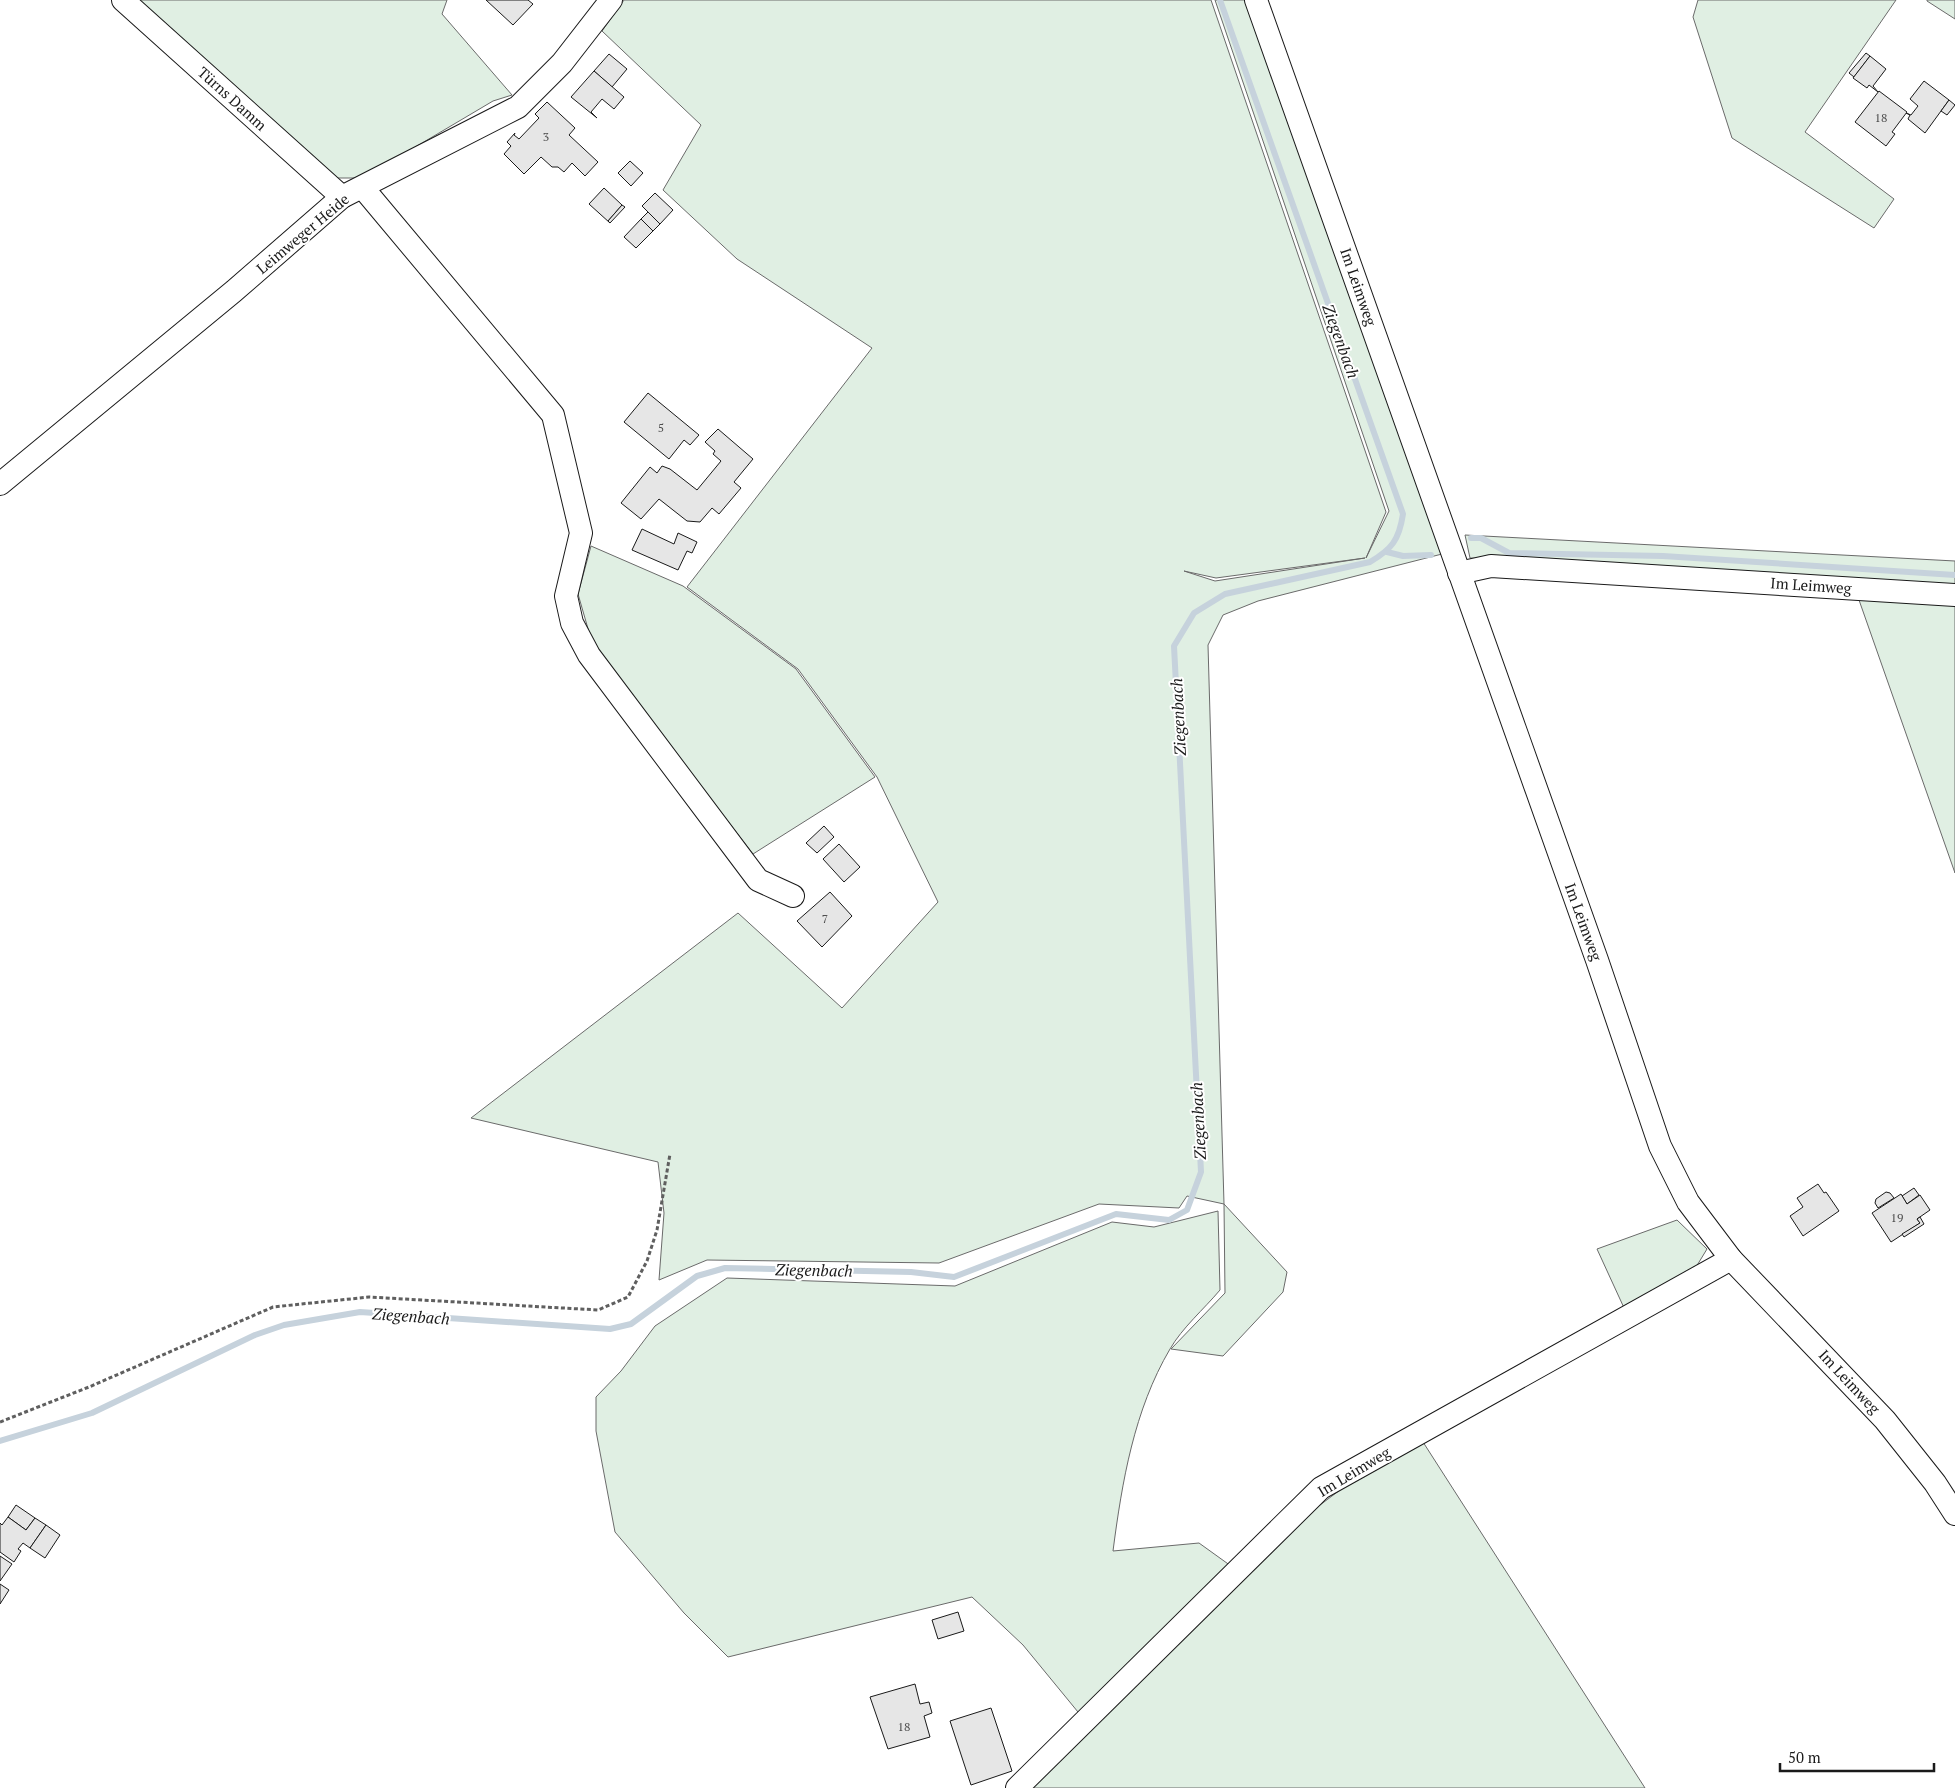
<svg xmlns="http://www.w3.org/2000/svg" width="1955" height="1788" font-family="'PT Serif',serif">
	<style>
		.green { fill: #e0efe3; stroke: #6a6a6a; fill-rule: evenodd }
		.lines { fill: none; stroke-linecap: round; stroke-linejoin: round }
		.stream { stroke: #c6d2dc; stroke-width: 6 }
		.building { fill: #e6e6e6; stroke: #1a1a1a }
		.minor-casing { stroke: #1a1a1a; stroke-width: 24 }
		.path { stroke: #5f5f5f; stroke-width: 3; stroke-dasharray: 4 2.5; stroke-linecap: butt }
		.minor { stroke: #fff; stroke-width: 22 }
		.labels { text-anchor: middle; stroke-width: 4; stroke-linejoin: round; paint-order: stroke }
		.number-label { font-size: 12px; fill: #4d4d4d }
		.street-label { font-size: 15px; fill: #1a1a1a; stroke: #fff }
		.water-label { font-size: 16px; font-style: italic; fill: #1a1a1a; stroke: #fff }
	</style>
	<rect width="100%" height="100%" fill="#fff"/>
	<g class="green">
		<polygon points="136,0 447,0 442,14 512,95 493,101 363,178 337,178"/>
		<path d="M624,0h587l175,512 -20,46 23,-47 -174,-511h31l196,554 -184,47 -35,14 -15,30 16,559 63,68 -4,20 -60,64 -52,-7 54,-56 -1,-89 -37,-8 -8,12 -80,-4 -160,59 -232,-3 -48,20 5,-67 -6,-51 -187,-44 267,-205 104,95 96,-106 -61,-125 -79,-108 -111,-82 185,-239 -135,-89 -74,-69 38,-65 -99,-94zM1365,558l-150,23 -31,-10 32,7z"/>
		<polygon points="1698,0 1896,0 1805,132 1894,199 1874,228 1732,138 1693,17"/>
		<polygon points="1955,0 1955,19 1927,1 1927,0"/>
		<polygon points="1465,535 1955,561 1955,585 1470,558"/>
		<polygon points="591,546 683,586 796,669 875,777 753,854 593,646 578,594"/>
		<polygon points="1859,600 1955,604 1955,873"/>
		<path d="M1218,1211l2,79c-16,19 -38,38 -50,59 -36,61 -48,133 -57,202l86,-8 32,23 -153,146 -55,-67 -51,-48 -244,60 -44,-44 -69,-81 -19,-101v-34l25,-26 34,-45 72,-48 228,8 157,-64 42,5z"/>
		<polygon points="1677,1220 1707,1249 1693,1272 1625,1310 1597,1249"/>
		<polygon points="1423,1442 1645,1788 1030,1788 1296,1523 1352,1481"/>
	</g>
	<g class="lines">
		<g class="stream">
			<polyline points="1471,538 1481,538 1509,553 1663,556 1955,575"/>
			<polyline points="1387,552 1403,556 1431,555"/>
			<path d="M0,1441l92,-28 163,-78 29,-10 76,-13 250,17 21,-5 66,-48 28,-8 186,4 43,5 162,-63 53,6 18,-10 14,-38 -27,-526 20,-33 31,-19 145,-32c22,-13 29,-22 33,-48l-183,-514"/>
		</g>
	</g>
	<g class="building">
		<polygon points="486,0 528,0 533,4 513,25"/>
		<polygon points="1866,53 1870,56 1854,77 1849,73"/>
		<polygon points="609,54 627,69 612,87 594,71"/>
		<polygon points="1870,56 1886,69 1873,86 1878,92 1869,85 1867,88 1853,78"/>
		<polygon points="594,71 624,97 614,109 602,99 591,112 597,118 571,97"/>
		<polygon points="1924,81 1949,100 1925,133 1908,119 1910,115 1906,113 1911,115 1918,106 1910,99"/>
		<polygon points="1879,91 1907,112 1892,132 1895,134 1886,146 1855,122"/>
		<polygon points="1949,100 1955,105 1947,115 1941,111"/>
		<polygon points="547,102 575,128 569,135 598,162 585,176 572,163 564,172 558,167 552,167 541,157 524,174 504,154 511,146 507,142 515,133 514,135 519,139 539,118 535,114"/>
		<polygon points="630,161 643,173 631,186 618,173"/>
		<polygon points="604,188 622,205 608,221 610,223 589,204"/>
		<polygon points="655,193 673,210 660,224 642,206"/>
		<polygon points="622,205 625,207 610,223 608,221"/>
		<polygon points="648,212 660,224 653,231 641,219"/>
		<polygon points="641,219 653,231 636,248 624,237"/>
		<polygon points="648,393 699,435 690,445 684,440 669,459 624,422"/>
		<polygon points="718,429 753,459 734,482 741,488 719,514 712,508 700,522 687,521 659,499 641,519 621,503 650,467 657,473 662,466 670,469 697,490 721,461 713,454 715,451 705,442"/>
		<polygon points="642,529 674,544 678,533 697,542 692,553 687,551 678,570 632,550"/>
		<polygon points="824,826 834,837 817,853 806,843"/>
		<polygon points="839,844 860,867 844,882 823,859"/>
		<polygon points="830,892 852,916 822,947 797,921"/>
		<polygon points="1818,1184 1824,1193 1826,1192 1839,1211 1803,1236 1790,1216 1803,1207 1797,1198"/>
		<polygon points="1914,1188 1919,1195 1907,1204 1902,1196"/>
		<polygon points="1886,1192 1890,1193 1894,1198 1878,1208 1875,1203 1876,1199"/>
		<polygon points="1901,1194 1907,1204 1920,1195 1930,1210 1917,1219 1920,1223 1891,1242 1872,1213"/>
		<polygon points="1920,1217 1924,1224 1904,1237 1902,1234 1920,1223 1917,1219"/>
		<polygon points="16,1505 35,1518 26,1530 8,1517"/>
		<polygon points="8,1517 26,1530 35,1518 46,1525 30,1548 23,1543 18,1549 21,1551 14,1562 0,1552 0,1523 2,1525"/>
		<polygon points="46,1525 60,1535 45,1558 30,1548"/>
		<polygon points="0,1556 12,1564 0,1581"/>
		<polygon points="0,1584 9,1590 0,1604"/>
		<polygon points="958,1612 964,1631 938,1639 932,1620"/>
		<polygon points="915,1684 920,1704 929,1702 932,1713 924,1716 930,1737 888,1749 870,1697"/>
		<polygon points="991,1708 1012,1771 971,1785 950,1721"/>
	</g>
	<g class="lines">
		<defs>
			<g id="minor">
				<polyline points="123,0 342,197"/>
				<polyline points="1256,0 1597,960 1660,1146 1688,1202 1731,1259 1885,1420 1935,1483 1955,1514"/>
				<polyline points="363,188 553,415 581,533 566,596 572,623 589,655 758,880 793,896"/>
				<polyline points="0,484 234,291 342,197 518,107 562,63 611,0"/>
				<polyline points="1459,573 1491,566 1955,595"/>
				<polyline points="1017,1788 1321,1488 1731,1259"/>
			</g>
		</defs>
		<use href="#minor" class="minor-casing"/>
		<polyline class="path" points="0,1422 89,1387 273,1307 369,1297 598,1310 628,1297 647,1261 657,1230 670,1154"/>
		<use href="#minor" class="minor"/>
	</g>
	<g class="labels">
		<g class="number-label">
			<text x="1881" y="122">18</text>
			<text x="546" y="141">3</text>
			<text x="661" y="432">5</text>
			<text x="825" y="923">7</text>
			<text x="1897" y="1222">19</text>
			<text x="904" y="1731">18</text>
		</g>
		<g class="street-label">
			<text transform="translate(232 99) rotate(42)" y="5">Türns Damm</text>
			<text transform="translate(303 234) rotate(-40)" y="5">Leimweger Heide</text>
			<text transform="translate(1358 287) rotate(71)" y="5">Im Leimweg</text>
			<text transform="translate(1811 586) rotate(4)" y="5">Im Leimweg</text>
			<text transform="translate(1583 922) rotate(70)" y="5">Im Leimweg</text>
			<text transform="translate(1849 1382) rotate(47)" y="5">Im Leimweg</text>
			<text transform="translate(1354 1472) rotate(-31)" y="5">Im Leimweg</text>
		</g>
		<g class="water-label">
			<text transform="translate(1341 341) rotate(70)" y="6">Ziegenbach</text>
			<text transform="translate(1178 717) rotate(-93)" y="6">Ziegenbach</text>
			<text transform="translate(1198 1121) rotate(-93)" y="6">Ziegenbach</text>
			<text transform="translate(814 1270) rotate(1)" y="6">Ziegenbach</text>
			<text transform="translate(411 1316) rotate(4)" y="6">Ziegenbach</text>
		</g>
	</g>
	<path d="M1780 1763v8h154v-8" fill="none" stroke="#1a1a1a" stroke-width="2.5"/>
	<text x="1788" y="1763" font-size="15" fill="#1a1a1a" stroke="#ffffff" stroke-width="4" paint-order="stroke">50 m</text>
</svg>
